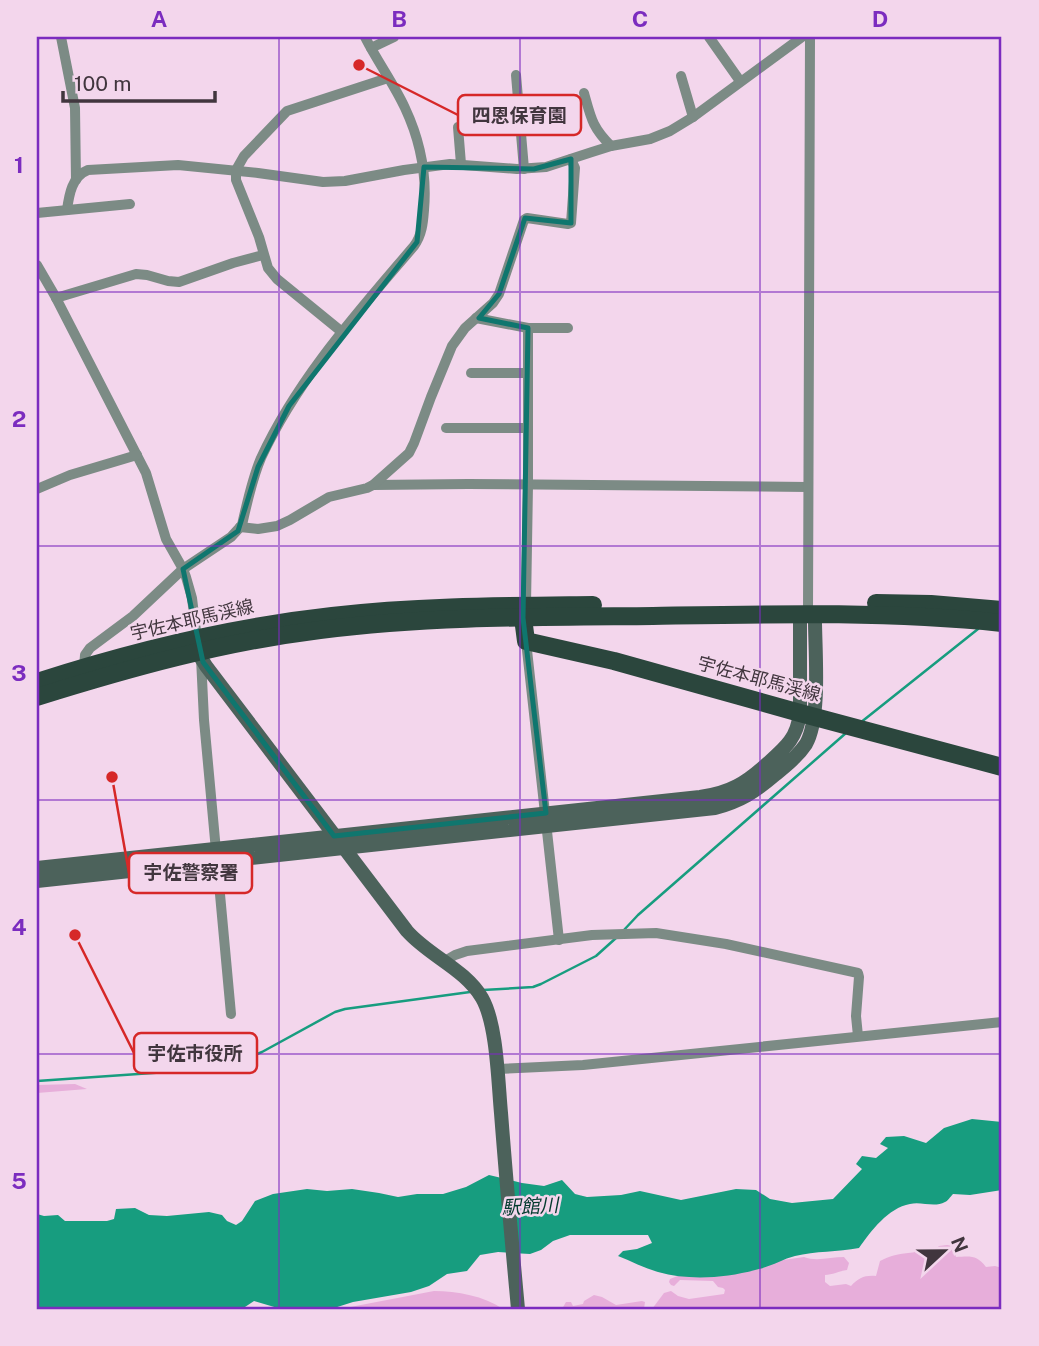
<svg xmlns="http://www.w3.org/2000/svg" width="1039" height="1346" font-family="'Public Sans','Noto Sans JP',sans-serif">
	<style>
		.green { fill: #e7aeda }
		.water { fill: #179d7f }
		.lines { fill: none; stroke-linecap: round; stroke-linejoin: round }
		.stream { stroke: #179d7f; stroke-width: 2.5 }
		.street { stroke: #7c8b85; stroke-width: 10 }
		.secondary { stroke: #4c625b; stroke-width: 14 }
		.primary { stroke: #2b463d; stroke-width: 18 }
		.marked { fill: none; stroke: #0f766e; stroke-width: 5; stroke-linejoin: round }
		.grid { fill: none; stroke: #7b2cbf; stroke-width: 2; stroke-opacity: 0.55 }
		.labels { text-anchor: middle; stroke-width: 5; stroke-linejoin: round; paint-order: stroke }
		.street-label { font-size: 18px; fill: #41363e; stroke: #f3d6ec }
		.water-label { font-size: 19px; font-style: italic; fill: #033a2e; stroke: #f3d6ec }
		.leader { fill: none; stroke: #d62828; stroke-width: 2.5 }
		.callout-dot { fill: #d62828; stroke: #f3d6ec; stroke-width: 2.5 }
		.callout { fill: #f3d6ec; stroke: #d62828; stroke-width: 2.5 }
		.callout-label { font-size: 19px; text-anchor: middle; font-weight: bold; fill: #41363e }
		.neatline { fill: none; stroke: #7b2cbf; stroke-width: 2.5 }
		.grid-label { font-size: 23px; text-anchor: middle; font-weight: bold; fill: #7b2cbf }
	</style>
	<rect width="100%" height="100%" fill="#f3d6ec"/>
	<g class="green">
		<polygon points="75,1084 87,1089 37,1093 37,1085"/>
		<path d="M947,1245l6,1 3,11c15,-1 21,-2 30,10l9,-1 7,2v41h-357h7l12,-16 7,-2 7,5 11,3 35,-5 1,-4 -2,-2 -5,-1 -5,-6 -33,-1 -6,6 -3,-1 -2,-3 1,-3 10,-4 124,-18c12,5 27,0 40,0l5,6 -2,7c-8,1 -15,5 -22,5v7l5,4 16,-2 5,2c7,-8 14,-11 25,-10l4,-15c10,-5 17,-7 28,-8 10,-1 14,-4 24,-1l7,-6z"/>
		<path d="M434,1291c23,0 50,5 69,18h-163z"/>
		<polygon points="594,1295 602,1297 616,1305 642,1301 645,1302 644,1309 562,1309 566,1302 571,1302 573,1306 583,1304 584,1301"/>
	</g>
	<path class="water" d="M972,1119l30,3v68l-32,5 -17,-1c-3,3 -5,7 -8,8 -11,6 -24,-1 -35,2 -22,4 -39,27 -51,44 -21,4 -44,3 -64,8 -12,3 -23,10 -36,13 -32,9 -69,12 -101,3 -14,-4 -27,-11 -40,-16l5,-5 14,-2 15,-6 -4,-8h-78l-17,6 -12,9 -11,4 -32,-2 -18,3 -13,16 -20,3 -18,12 -18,6 -58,10 -22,7h-50l-27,-8 -12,8h-205v-95l7,2 14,-1 7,6h42l7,-2 2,-10 19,-1 14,7 18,1 42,-4 13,3 5,6 9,4 6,-4 13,-20 18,-7 34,-5 20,2 25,-2 27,4 19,4 19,-3h26l23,-7 23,-12 33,8 22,3 18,-6 13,14 12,3 34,-2 19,-4 41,9 55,-11 20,1 14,9 22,4 41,-4 29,-30 -6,-5 6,-8 14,2 12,-10 -8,-4 6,-7 18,-1 22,7 18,-15z"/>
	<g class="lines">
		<g class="stream">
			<polyline points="860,723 978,629"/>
			<polyline points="623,931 638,915 846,733"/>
			<polyline points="483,990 533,987 541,984 596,956 616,938"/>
			<polyline points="37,1081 196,1070 229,1066 262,1052 335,1012 345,1009 470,992"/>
		</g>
		<g class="street">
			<polyline points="61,37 75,108 76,180"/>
			<polyline points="709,37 740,81"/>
			<polyline points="371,48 394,37"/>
			<polyline points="516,75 524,169"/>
			<polyline points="681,76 693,117"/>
			<path d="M584,93c7,25 8,34 27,53"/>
			<polyline points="458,127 461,164"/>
			<path d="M67,210c2,-15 5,-34 21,-40l90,-5 80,8 65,9 22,-1 59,-11 46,-6 67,5 29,-2 46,-15 19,-6 39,-7 20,-8 23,-14 109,-80"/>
			<polyline points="37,213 130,204"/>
			<polyline points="37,265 55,296 146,473 166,539 183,569 186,577 192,598 197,639"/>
			<polyline points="56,298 136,274 147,275 168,281 179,282 233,263 263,255"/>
			<polyline points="476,318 528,328 568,328"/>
			<polyline points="342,332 277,279 268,268 259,237 236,180 236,170 244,156 287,111 388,78"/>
			<polyline points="471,373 528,373"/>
			<polyline points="446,428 528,428"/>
			<polyline points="373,485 468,484 808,487"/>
			<polyline points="37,489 70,475 137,455"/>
			<polyline points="240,527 258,529 277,526 290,520 329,497 367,488 373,485 409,453 414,443 431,397 452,346 465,328 493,303 499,294 524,220 527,218 568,224 571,223 575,168 571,159"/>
			<polyline points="526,605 528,485 528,328"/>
			<polyline points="808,613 810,37"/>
			<polyline points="526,641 559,940"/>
			<polyline points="201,658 204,720 231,1014"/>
			<path d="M84,668l1,-13 5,-7 43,-32 50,-47 48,-32 11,-12c5,-22 10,-46 19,-67 37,-80 97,-146 153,-212 8,-11 9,-23 10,-36 3,-34 -4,-70 -19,-102 -11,-24 -28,-47 -40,-71"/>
			<polyline points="443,962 455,955 467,951 592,935 656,933 726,944 858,973 859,977 856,1016 858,1036"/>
			<polyline points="497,1069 583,1065 1002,1022"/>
		</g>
		<g class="secondary">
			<path d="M198,644l3,14 5,8 201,265c22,25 58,38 75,67 15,26 16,83 19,115 5,65 11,131 17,196"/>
			<path d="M37,868l663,-71c30,-4 46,-14 68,-34 18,-16 29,-25 32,-50v-94l8,-6 7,7c0,31 6,98 -9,124 -8,12 -19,21 -30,30 -21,18 -35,27 -61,34l-678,73"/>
		</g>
		<g class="primary">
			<polyline points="876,603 931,604 1002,610"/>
			<polyline points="525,609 523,618 526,641 614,661 800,713 1002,767"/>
			<path d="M37,682c96,-31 195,-55 295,-66 87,-10 174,-10 261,-11"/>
			<path d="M37,697c93,-29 186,-55 283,-67 110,-14 222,-13 333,-14 117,-2 233,-5 349,7"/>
		</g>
	</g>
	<path class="marked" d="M571,159v64l-46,-5 -26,76 -20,24 49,10 -5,290 23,195 -212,23 -131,-174 -20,-93 55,-38 20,-64 31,-61 128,-164 7,-75 110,2z"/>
	<path class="grid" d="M279,37v1272M520,37v1272M760,37v1272M37,292h965M37,546h965M37,800h965M37,1054h965"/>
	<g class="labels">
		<g class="street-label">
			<text transform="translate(192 620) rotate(-13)" y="6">宇佐本耶馬渓線</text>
			<text transform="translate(759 679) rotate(15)" y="6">宇佐本耶馬渓線</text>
		</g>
		<g class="water-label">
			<text transform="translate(530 1206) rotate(-3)" y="7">駅館川</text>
		</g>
	</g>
	<path class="leader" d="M359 65L458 115M112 777L129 873M75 935L134 1053"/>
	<g class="callout-dot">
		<circle cx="359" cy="65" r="7"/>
		<circle cx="112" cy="777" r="7"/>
		<circle cx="75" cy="935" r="7"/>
	</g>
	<g class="callout">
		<rect x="458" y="95" width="123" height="40" rx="7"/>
		<rect x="129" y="853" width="123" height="40" rx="7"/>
		<rect x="134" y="1033" width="123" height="40" rx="7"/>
	</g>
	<g class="callout-label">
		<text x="519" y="122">四恩保育園</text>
		<text x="191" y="879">宇佐警察署</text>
		<text x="195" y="1060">宇佐市役所</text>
	</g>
	<rect width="1039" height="1346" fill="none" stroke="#f3d6ec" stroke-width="77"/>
	<g transform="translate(944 1251) rotate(68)" stroke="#f3d6ec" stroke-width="5" paint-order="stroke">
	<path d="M0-5L12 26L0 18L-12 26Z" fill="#41363e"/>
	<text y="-10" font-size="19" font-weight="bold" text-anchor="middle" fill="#41363e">N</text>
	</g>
	<path d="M63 91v10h152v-10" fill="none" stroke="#41363e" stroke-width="3.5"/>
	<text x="74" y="91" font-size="21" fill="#41363e" stroke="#f3d6ec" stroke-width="5" paint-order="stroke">100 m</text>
	<rect x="38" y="38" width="962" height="1270" class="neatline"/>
	<g class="grid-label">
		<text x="159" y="27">A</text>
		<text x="399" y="27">B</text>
		<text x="640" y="27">C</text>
		<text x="880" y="27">D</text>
		<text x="19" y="173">1</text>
		<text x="19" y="427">2</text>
		<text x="19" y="681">3</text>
		<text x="19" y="935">4</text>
		<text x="19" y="1189">5</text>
	</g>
</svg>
